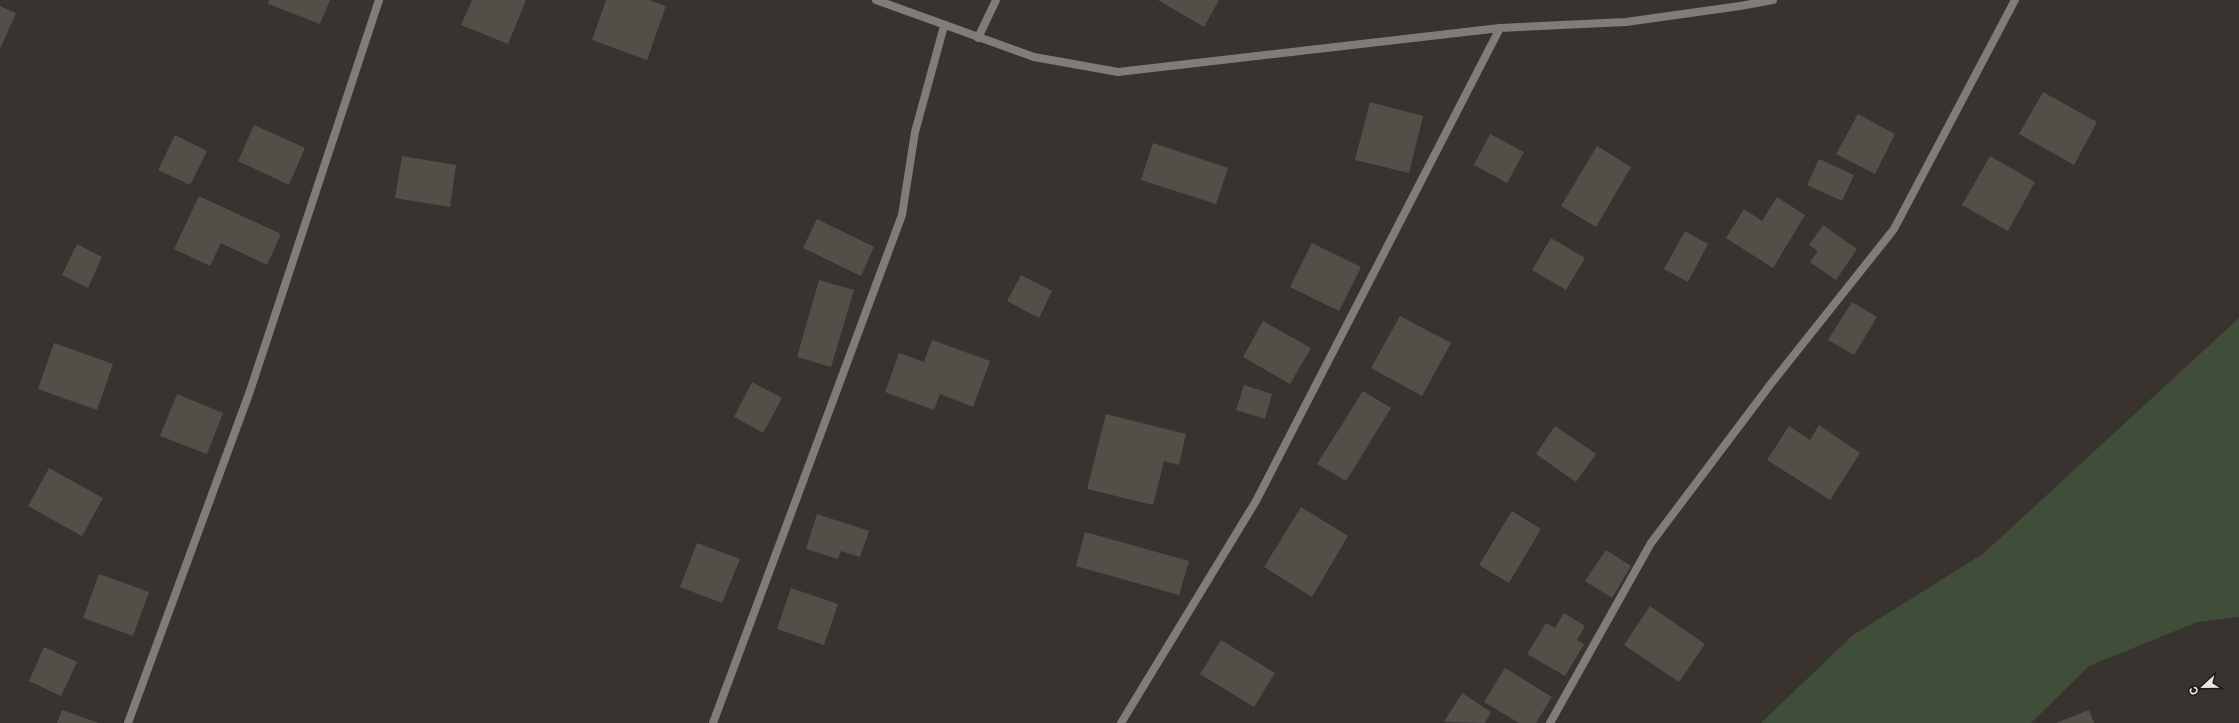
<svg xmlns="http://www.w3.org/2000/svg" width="2239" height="723" font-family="Inter,sans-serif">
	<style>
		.green { fill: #404e39 }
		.building { fill: #544e49 }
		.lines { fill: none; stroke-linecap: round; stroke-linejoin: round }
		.street { stroke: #807c7b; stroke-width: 8 }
	</style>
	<rect width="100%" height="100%" fill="#39332f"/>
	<polygon class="green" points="2239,318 2239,617 2197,622 2089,666 2031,723 1761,723 1853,635 1984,553"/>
	<g class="building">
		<polygon points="269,0 330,0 320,24 268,4"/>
		<polygon points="472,0 526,0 508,44 461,25"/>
		<polygon points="606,0 649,0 666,6 647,60 592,40"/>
		<polygon points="1158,0 1219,0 1204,27"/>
		<polygon points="0,6 16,13 0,49"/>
		<polygon points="2043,92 2097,122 2074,165 2019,134"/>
		<polygon points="1370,102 1423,116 1409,173 1355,160"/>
		<polygon points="1858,114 1895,134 1875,174 1836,154"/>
		<polygon points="254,125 305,148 289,185 238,161"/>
		<polygon points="1490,134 1524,152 1507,183 1474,165"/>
		<polygon points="175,135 207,151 190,185 158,170"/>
		<polygon points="1153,143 1228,168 1216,204 1141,180"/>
		<polygon points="1597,146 1631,167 1596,227 1561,206"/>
		<polygon points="402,156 456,165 450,207 395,198"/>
		<polygon points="1990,156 2035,182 2008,231 1962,205"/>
		<polygon points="1819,159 1854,175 1842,201 1807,185"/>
		<polygon points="199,196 281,234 267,265 221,243 210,266 174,249"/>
		<polygon points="1777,197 1805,215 1773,268 1726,238 1744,209 1762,221"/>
		<polygon points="817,219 874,247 861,276 803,248"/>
		<polygon points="1823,225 1857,249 1836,280 1810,262 1818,251 1809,245"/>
		<polygon points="1685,231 1708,244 1688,282 1664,269"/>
		<polygon points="1551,238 1585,258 1566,290 1532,270"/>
		<polygon points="1312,243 1361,267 1339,311 1290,287"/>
		<polygon points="77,244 102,257 88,288 62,275"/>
		<polygon points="1021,275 1052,291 1039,318 1007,301"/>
		<polygon points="819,280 854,290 831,367 797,357"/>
		<polygon points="1852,302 1877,317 1854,355 1828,340"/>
		<polygon points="1400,316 1451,343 1422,396 1371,368"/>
		<polygon points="1263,321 1311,348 1290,384 1243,357"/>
		<polygon points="932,340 990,361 973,407 940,394 934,410 885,392 899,353 924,362"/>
		<polygon points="54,343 113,364 97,410 38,389"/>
		<polygon points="752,382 782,398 763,433 734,417"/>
		<polygon points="1244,385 1272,394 1265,419 1236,410"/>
		<polygon points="1363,391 1391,408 1346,481 1317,464"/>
		<polygon points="177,394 223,413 207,454 160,436"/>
		<polygon points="1106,414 1186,434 1179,465 1164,461 1153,505 1087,489"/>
		<polygon points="1819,425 1860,453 1830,500 1767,460 1789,426 1810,440"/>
		<polygon points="1555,426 1596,454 1576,482 1536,454"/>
		<polygon points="49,468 103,498 82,536 28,506"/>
		<polygon points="1301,507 1348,536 1312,597 1264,567"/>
		<polygon points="1512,511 1541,529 1509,583 1479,565"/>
		<polygon points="817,514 869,531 860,557 841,551 838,559 806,549"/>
		<polygon points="1085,532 1189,561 1179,595 1076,566"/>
		<polygon points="697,543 740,559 722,603 680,587"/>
		<polygon points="1606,550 1631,566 1612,598 1585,581"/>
		<polygon points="99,574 149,592 133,636 83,618"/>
		<polygon points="791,588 838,604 824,645 777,629"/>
		<polygon points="1650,606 1705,644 1679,682 1624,645"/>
		<polygon points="1564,613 1585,626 1577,640 1584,644 1565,676 1527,654 1546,623 1555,628"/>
		<polygon points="1221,640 1275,673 1254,707 1200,674"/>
		<polygon points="44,647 77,662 61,696 29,681"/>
		<polygon points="1505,668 1552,697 1536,723 1519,723 1484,702"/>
		<polygon points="1462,693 1491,712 1485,723 1444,722"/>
		<polygon points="62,710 99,723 57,723"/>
		<polygon points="2089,710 2094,723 2056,723"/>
	</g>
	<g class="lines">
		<g class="street">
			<polyline points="876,0 1034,57 1118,72 1500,28 1626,22 1740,6 1773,0"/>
			<polyline points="978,38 996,0"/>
			<polyline points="128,723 250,391 379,0"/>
			<polyline points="713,723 902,215 915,132 944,26"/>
			<polyline points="1121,723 1256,501 1500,28"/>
			<polyline points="1550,723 1651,543 1770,385 1894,229 2015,0"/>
		</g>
	</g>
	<g transform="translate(2203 687) rotate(248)" stroke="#1e1c1a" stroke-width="3" paint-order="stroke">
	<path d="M0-3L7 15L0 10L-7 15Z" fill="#eae6e3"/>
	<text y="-6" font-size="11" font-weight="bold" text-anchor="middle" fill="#eae6e3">С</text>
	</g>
</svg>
